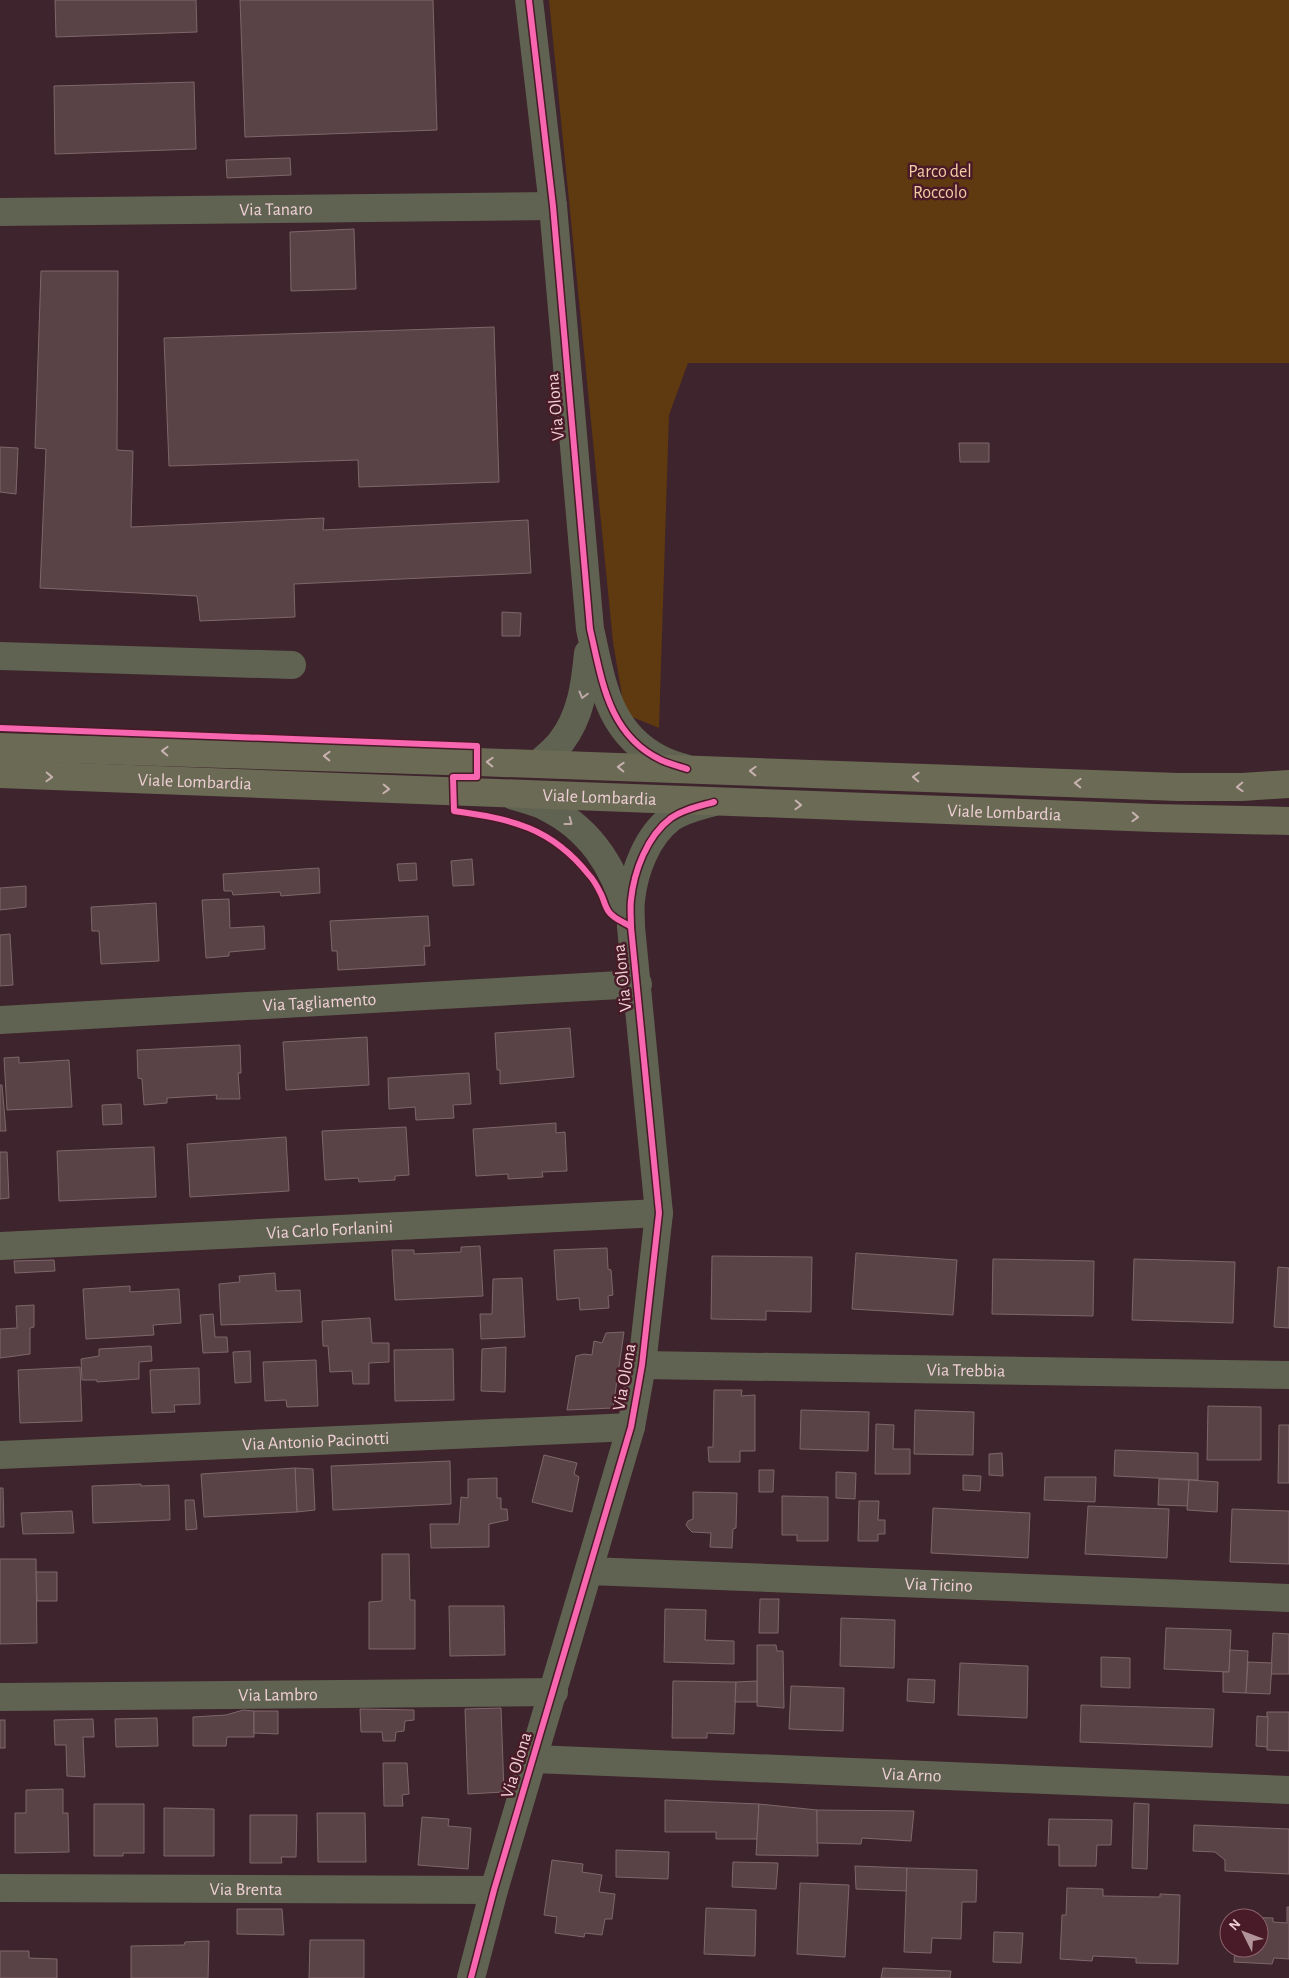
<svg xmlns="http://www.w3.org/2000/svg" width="1289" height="1978" font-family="'Alegreya Sans',sans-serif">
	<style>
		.green { fill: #5f390f }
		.building { fill: #5a4346; stroke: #7e676a }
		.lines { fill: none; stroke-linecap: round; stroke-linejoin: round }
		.minor { stroke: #606351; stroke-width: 28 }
		.major { stroke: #6a6a55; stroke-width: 28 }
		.cycleway-casing { stroke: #491a27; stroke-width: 9 }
		.cycleway { stroke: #f766af; stroke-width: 6 }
		.oneway { stroke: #bda9a7 }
		.oneway2 { stroke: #c7b1af }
		.labels { text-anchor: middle; stroke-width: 5; stroke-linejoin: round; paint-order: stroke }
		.park-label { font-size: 18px; fill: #f4cba4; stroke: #491a27 }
		.street-label { font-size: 18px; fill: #efcfd5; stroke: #491a27 }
	</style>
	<rect width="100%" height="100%" fill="#3e242c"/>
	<polygon class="green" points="549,0 1289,0 1289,363 688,363 669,415 659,728 625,714 613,642"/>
	<g class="building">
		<polygon points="55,0 196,0 197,32 56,37"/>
		<polygon points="240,0 433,0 437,130 245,137"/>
		<polygon points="194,82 196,149 55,154 54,86"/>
		<polygon points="290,158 291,175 227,178 226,160"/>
		<polygon points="354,229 356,289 291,291 290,232"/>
		<polygon points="41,271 118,271 117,450 133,451 131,527 324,518 323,530 528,520 531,573 294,584 295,617 200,621 197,596 40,588 46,449 35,448"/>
		<polygon points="494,327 499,482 359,487 358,460 169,466 164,338"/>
		<polygon points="959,443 989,443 989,462 960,462"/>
		<polygon points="0,447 18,448 16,494 0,492"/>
		<polygon points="502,612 521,613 520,636 502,636"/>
		<polygon points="472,859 474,885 453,886 451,861"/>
		<polygon points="416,863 417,880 399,881 397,864"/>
		<polygon points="319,868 320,893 281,896 280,892 233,895 232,891 224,891 223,874"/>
		<polygon points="26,886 26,907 0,910 0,888"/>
		<polygon points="229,899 230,928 264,926 265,949 229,952 229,956 206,958 202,900"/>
		<polygon points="156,903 159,961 101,964 99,931 92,931 91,907"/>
		<polygon points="428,916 430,946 424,946 425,965 338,970 337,951 332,951 330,921"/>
		<polygon points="10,934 13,985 0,986 0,935"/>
		<polygon points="570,1028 574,1077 500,1084 500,1070 497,1070 495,1033"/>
		<polygon points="367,1037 369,1085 286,1090 283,1042"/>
		<polygon points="240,1045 241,1073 238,1073 240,1099 216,1099 217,1095 167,1098 167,1103 144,1105 142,1079 138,1078 137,1050"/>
		<polygon points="19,1057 19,1063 69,1060 72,1107 7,1110 4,1058"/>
		<polygon points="469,1073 471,1104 453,1105 454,1118 416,1120 415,1107 389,1109 388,1078"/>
		<polygon points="0,1085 2,1085 6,1131 0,1131"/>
		<polygon points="121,1104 122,1124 103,1125 102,1105"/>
		<polygon points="556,1123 556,1133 565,1132 567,1171 542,1172 543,1177 508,1179 508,1174 476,1176 473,1129"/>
		<polygon points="406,1127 409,1175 395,1176 395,1180 359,1182 358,1178 325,1180 322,1131"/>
		<polygon points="286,1137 289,1191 190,1197 187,1144"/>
		<polygon points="154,1147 156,1197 59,1201 57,1151"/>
		<polygon points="0,1152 7,1152 9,1198 0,1199"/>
		<polygon points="480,1246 483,1296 395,1300 392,1250 414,1250 414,1254 461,1252 461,1247"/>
		<polygon points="607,1248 608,1269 611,1270 613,1295 608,1296 609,1308 580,1310 579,1298 557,1300 554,1250"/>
		<polygon points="856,1253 957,1260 953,1315 852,1309"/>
		<polygon points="712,1256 812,1257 811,1312 766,1311 766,1320 711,1319"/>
		<polygon points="993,1259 1094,1261 1093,1316 992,1314"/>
		<polygon points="1134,1259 1235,1262 1233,1323 1132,1320"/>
		<polygon points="54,1260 55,1271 15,1273 14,1261"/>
		<polygon points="1278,1267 1289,1268 1289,1328 1274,1327"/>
		<polygon points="275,1273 276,1291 300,1290 302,1322 221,1325 219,1284 240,1282 239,1276"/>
		<polygon points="522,1278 525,1337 481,1339 480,1314 492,1314 493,1279"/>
		<polygon points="130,1286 130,1292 179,1289 181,1323 153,1325 154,1335 86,1339 83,1289"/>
		<polygon points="34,1305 34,1327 30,1328 30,1354 0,1358 0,1329 17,1328 16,1306"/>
		<polygon points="213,1314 215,1337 227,1337 228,1352 203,1353 200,1315"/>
		<polygon points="370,1318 372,1343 389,1343 389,1362 369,1363 369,1384 353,1384 352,1371 330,1372 328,1346 323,1346 322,1321"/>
		<polygon points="624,1332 613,1408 567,1410 576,1356 584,1354 592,1355 594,1341 602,1343 606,1333"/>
		<polygon points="151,1346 152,1361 139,1362 139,1379 97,1382 97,1380 82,1380 81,1359 99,1356 99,1349"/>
		<polygon points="506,1347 505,1392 481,1391 482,1349"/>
		<polygon points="453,1349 454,1400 395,1401 394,1350"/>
		<polygon points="250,1351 251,1382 235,1383 233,1352"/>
		<polygon points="316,1360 318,1406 287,1407 286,1400 265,1401 263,1362"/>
		<polygon points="80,1367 82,1421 20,1423 18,1370"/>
		<polygon points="199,1368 200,1404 174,1405 175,1412 152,1413 150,1370"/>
		<polygon points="714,1390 742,1390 741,1396 755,1395 755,1451 740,1451 740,1462 709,1462 708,1447 713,1447"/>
		<polygon points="1208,1406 1261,1407 1261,1460 1207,1460"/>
		<polygon points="801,1410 869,1412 868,1451 800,1449"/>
		<polygon points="915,1410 974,1412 973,1455 914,1454"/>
		<polygon points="876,1424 894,1425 893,1449 910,1449 910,1474 875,1474"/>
		<polygon points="1279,1425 1289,1425 1289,1483 1278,1483"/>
		<polygon points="1115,1450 1198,1453 1198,1480 1114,1476"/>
		<polygon points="1002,1453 1003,1476 989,1475 989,1454"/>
		<polygon points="544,1455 577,1463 574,1474 579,1477 572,1512 532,1502"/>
		<polygon points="450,1461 451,1504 333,1510 331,1466"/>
		<polygon points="295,1468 313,1469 315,1510 297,1512"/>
		<polygon points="295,1468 297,1512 204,1517 201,1474"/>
		<polygon points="759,1470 774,1470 773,1492 759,1492"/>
		<polygon points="836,1472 856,1473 855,1499 836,1498"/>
		<polygon points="963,1475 981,1476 980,1491 963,1490"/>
		<polygon points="1045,1477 1096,1477 1095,1502 1044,1500"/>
		<polygon points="497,1478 497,1498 501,1498 501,1509 507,1509 508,1520 489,1524 489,1547 431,1548 430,1524 459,1524 461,1497 468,1498 468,1479"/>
		<polygon points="1159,1479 1189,1480 1188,1506 1158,1505"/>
		<polygon points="1189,1480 1218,1482 1217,1512 1187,1510"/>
		<polygon points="141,1484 141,1486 169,1485 170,1520 93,1523 92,1486"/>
		<polygon points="0,1488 3,1488 4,1527 0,1527"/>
		<polygon points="693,1492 737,1493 736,1528 733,1529 732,1548 710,1547 711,1533 692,1532 689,1529 686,1525 688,1521 693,1519"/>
		<polygon points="782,1496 828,1497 828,1541 797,1541 797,1535 782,1535"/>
		<polygon points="185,1500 194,1500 197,1529 186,1530"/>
		<polygon points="859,1501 879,1501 878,1520 885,1520 885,1534 878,1534 878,1541 858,1541"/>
		<polygon points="1088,1506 1169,1509 1167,1558 1085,1554"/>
		<polygon points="933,1508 1030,1513 1028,1558 931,1553"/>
		<polygon points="1232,1509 1289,1511 1289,1564 1230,1562"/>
		<polygon points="72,1511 74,1533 23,1534 21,1513"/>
		<polygon points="382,1554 409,1554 410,1600 415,1600 415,1649 369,1649 369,1602 382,1601"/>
		<polygon points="0,1559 36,1559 37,1643 0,1644"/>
		<polygon points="36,1572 57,1572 57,1601 37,1601"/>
		<polygon points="760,1599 779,1599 778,1633 759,1633"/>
		<polygon points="449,1606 504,1606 505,1655 450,1656"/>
		<polygon points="665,1609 706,1610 705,1640 734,1641 734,1664 664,1662"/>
		<polygon points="841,1618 895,1620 894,1668 840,1666"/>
		<polygon points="1166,1628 1231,1630 1229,1672 1164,1669"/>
		<polygon points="1273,1633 1289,1634 1289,1674 1271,1674"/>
		<polygon points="757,1645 776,1645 777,1651 783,1651 784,1708 757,1706"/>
		<polygon points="1230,1650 1248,1651 1246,1693 1223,1692 1223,1672 1229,1672"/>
		<polygon points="1101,1657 1130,1658 1130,1688 1101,1687"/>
		<polygon points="1248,1662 1272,1663 1270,1694 1246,1693"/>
		<polygon points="960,1663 1028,1666 1027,1718 958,1715"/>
		<polygon points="908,1679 935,1680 934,1703 907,1701"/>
		<polygon points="673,1681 736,1682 734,1734 707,1733 707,1738 672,1738"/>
		<polygon points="757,1681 757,1702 735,1702 736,1682"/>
		<polygon points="791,1686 844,1688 843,1731 789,1729"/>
		<polygon points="1081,1705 1214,1709 1212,1747 1080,1742"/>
		<polygon points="501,1708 504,1792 468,1794 465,1709"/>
		<polygon points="360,1709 414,1710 414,1720 405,1721 404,1731 396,1732 395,1741 383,1741 382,1732 361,1732"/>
		<polygon points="243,1710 254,1711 254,1737 227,1737 226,1746 193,1746 193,1717 226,1715"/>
		<polygon points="254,1711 278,1711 278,1734 254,1733"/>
		<polygon points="1267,1712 1289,1712 1289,1751 1267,1750"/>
		<polygon points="1257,1716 1268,1717 1267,1747 1256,1746"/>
		<polygon points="157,1718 158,1746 116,1747 115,1719"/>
		<polygon points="93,1719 94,1737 83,1737 85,1777 67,1776 66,1745 55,1745 54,1720"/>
		<rect x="0" y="1720" width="5" height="28"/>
		<polygon points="383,1763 407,1763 409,1794 402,1795 403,1806 384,1806"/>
		<polygon points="63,1789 63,1813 68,1813 69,1852 15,1853 15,1813 26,1813 26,1790"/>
		<polygon points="665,1800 759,1804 757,1839 716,1839 716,1832 665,1832"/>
		<polygon points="1134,1803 1149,1804 1147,1869 1132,1868"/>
		<polygon points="94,1804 144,1804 144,1853 123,1853 123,1856 94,1856"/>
		<polygon points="759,1804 817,1810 818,1856 756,1855"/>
		<polygon points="164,1808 214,1809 214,1856 164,1856"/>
		<polygon points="817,1810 914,1811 911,1841 862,1838 861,1844 817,1843"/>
		<polygon points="317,1813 365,1813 366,1862 318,1862"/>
		<polygon points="250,1815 297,1815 296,1857 281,1857 282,1863 250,1863"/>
		<polygon points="422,1817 449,1819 448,1826 471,1828 468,1869 418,1865"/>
		<polygon points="1049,1819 1112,1820 1111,1845 1097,1845 1096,1866 1059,1866 1059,1845 1048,1845"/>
		<polygon points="1194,1825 1289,1829 1289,1874 1225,1871 1225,1860 1215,1852 1193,1851"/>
		<polygon points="616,1850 669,1852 668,1879 616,1877"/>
		<polygon points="552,1860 583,1864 582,1872 602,1875 599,1892 615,1894 612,1919 605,1919 602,1935 585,1933 584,1937 555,1933 557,1917 544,1915"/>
		<polygon points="733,1862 778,1863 776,1889 732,1887"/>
		<polygon points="855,1866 907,1868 907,1891 856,1889"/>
		<polygon points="907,1868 977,1870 976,1902 962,1902 961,1939 932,1938 931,1953 904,1952"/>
		<polygon points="800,1883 849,1885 845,1957 797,1954"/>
		<polygon points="1067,1888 1103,1889 1103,1896 1160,1897 1160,1894 1180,1895 1178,1964 1136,1963 1136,1958 1093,1956 1092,1961 1060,1959 1062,1915 1066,1915"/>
		<polygon points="1287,1907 1289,1907 1289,1959 1274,1958 1272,1964 1234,1962 1235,1948 1259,1948 1259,1918 1236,1917 1273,1918 1273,1922 1287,1923"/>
		<polygon points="706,1908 756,1910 755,1956 704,1954"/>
		<polygon points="237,1909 282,1909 284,1935 237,1934"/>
		<polygon points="994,1932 1023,1933 1021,1963 993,1962"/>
		<polygon points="310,1940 364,1940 364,1978 309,1978"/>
		<polygon points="209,1941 208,1978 131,1978 131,1946 184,1945 185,1942"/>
		<polygon points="0,1951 29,1951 29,1958 57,1959 57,1978 0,1978"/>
		<polygon points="883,1968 951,1971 950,1978 881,1978"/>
	</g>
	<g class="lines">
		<g class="minor">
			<path d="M529,0l24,206 37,423c12,52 17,103 70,130 8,4 17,7 25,9"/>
			<path id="s1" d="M0,212l553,-6"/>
			<polyline points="0,656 292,665"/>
			<path d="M538,764c8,-7 17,-14 23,-22 20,-26 24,-57 27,-89"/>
			<path d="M514,796c10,3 21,6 30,10 46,22 70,60 83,107"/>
			<path id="s2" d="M0,1020l638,-36"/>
			<path id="s3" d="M0,1246l659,-33"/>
			<path id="s4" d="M642,1365l647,10"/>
			<path id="s5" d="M0,1455l631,-28"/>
			<path id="s6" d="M589,1571l700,27"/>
			<path id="s7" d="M0,1697l554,-5"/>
			<path id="s8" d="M534,1759l755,31"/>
			<path id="s9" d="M0,1888l494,2"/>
			<path d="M471,1978l23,-88 137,-463 11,-62 17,-152 -28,-286c0,-9 -1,-19 0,-27 3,-29 16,-64 40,-82 13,-9 29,-12 43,-16"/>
		</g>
		<g class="major">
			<polyline points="0,747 477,762 1178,787 1242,787 1289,784"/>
			<path id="s10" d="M0,774l1154,44 135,3"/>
		</g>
		<defs>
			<g id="cycleway">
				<path d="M529,0l24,206 37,423c12,51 18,106 71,131 8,4 18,6 26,9"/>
				<path d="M0,728l477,18v31h-24l1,34c57,8 97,16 135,64 5,5 9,13 12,19 3,6 4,13 8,18 5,7 15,10 22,15"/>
				<path d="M471,1978l23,-88 137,-463 11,-62 17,-152 -28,-286c0,-9 -1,-19 0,-27 3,-29 16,-64 40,-82 13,-9 29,-12 43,-16"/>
			</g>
		</defs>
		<use href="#cycleway" class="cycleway-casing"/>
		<use href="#cycleway" class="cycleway"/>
	</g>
	<defs><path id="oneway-chevron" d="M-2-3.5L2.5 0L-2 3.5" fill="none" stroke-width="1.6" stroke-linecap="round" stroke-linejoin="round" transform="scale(1.25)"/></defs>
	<g class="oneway">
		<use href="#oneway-chevron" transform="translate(583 695) rotate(105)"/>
		<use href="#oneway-chevron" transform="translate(569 822) rotate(37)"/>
	</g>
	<g class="oneway2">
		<use href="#oneway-chevron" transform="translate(165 751) rotate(-178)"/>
		<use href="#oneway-chevron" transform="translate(327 756) rotate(-178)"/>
		<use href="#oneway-chevron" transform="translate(490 762) rotate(-178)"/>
		<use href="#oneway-chevron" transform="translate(621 767) rotate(-178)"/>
		<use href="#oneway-chevron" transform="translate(753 771) rotate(-178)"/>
		<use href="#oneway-chevron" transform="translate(49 777) rotate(2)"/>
		<use href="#oneway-chevron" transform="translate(916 777) rotate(-178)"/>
		<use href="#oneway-chevron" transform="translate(1078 783) rotate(-178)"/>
		<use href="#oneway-chevron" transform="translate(1240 787) rotate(178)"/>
		<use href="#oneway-chevron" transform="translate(386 789) rotate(2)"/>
		<use href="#oneway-chevron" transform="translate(798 805) rotate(2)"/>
		<use href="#oneway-chevron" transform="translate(1135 817) rotate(2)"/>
	</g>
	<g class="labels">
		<g class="park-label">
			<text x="940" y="177">Parco del<tspan x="940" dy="21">Roccolo</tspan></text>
		</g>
		<g class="street-label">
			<text dy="6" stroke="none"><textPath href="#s1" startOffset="276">Via Tanaro</textPath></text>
			<text transform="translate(555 407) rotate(-95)" y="6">Via Olona</text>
			<text dy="6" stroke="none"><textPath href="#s10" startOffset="195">Viale Lombardia</textPath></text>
			<text dy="6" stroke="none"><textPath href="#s10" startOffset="600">Viale Lombardia</textPath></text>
			<text dy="6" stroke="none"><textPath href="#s10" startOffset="1005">Viale Lombardia</textPath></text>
			<text transform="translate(622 978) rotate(-96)" y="6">Via Olona</text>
			<text dy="6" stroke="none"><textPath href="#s2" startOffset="320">Via Tagliamento</textPath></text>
			<text dy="6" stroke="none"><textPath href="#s3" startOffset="330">Via Carlo Forlanini</textPath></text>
			<text dy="6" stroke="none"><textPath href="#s4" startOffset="324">Via Trebbia</textPath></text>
			<text transform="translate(624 1377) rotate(-80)" y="6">Via Olona</text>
			<text dy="6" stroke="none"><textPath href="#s5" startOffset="316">Via Antonio Pacinotti</textPath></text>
			<text dy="6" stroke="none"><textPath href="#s6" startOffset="350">Via Ticino</textPath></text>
			<text dy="6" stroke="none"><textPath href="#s7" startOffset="278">Via Lambro</textPath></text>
			<text transform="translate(516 1765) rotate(-73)" y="6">Via Olona</text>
			<text dy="6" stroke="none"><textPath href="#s8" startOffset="378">Via Arno</textPath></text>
			<text dy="6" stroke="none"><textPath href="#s9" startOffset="246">Via Brenta</textPath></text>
		</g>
	</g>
	<g transform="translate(1244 1933) rotate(312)"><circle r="24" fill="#491a27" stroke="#8b626d"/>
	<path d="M0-4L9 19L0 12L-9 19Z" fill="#b1939a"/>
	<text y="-8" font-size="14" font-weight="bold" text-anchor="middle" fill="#efcfd5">N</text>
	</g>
</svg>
